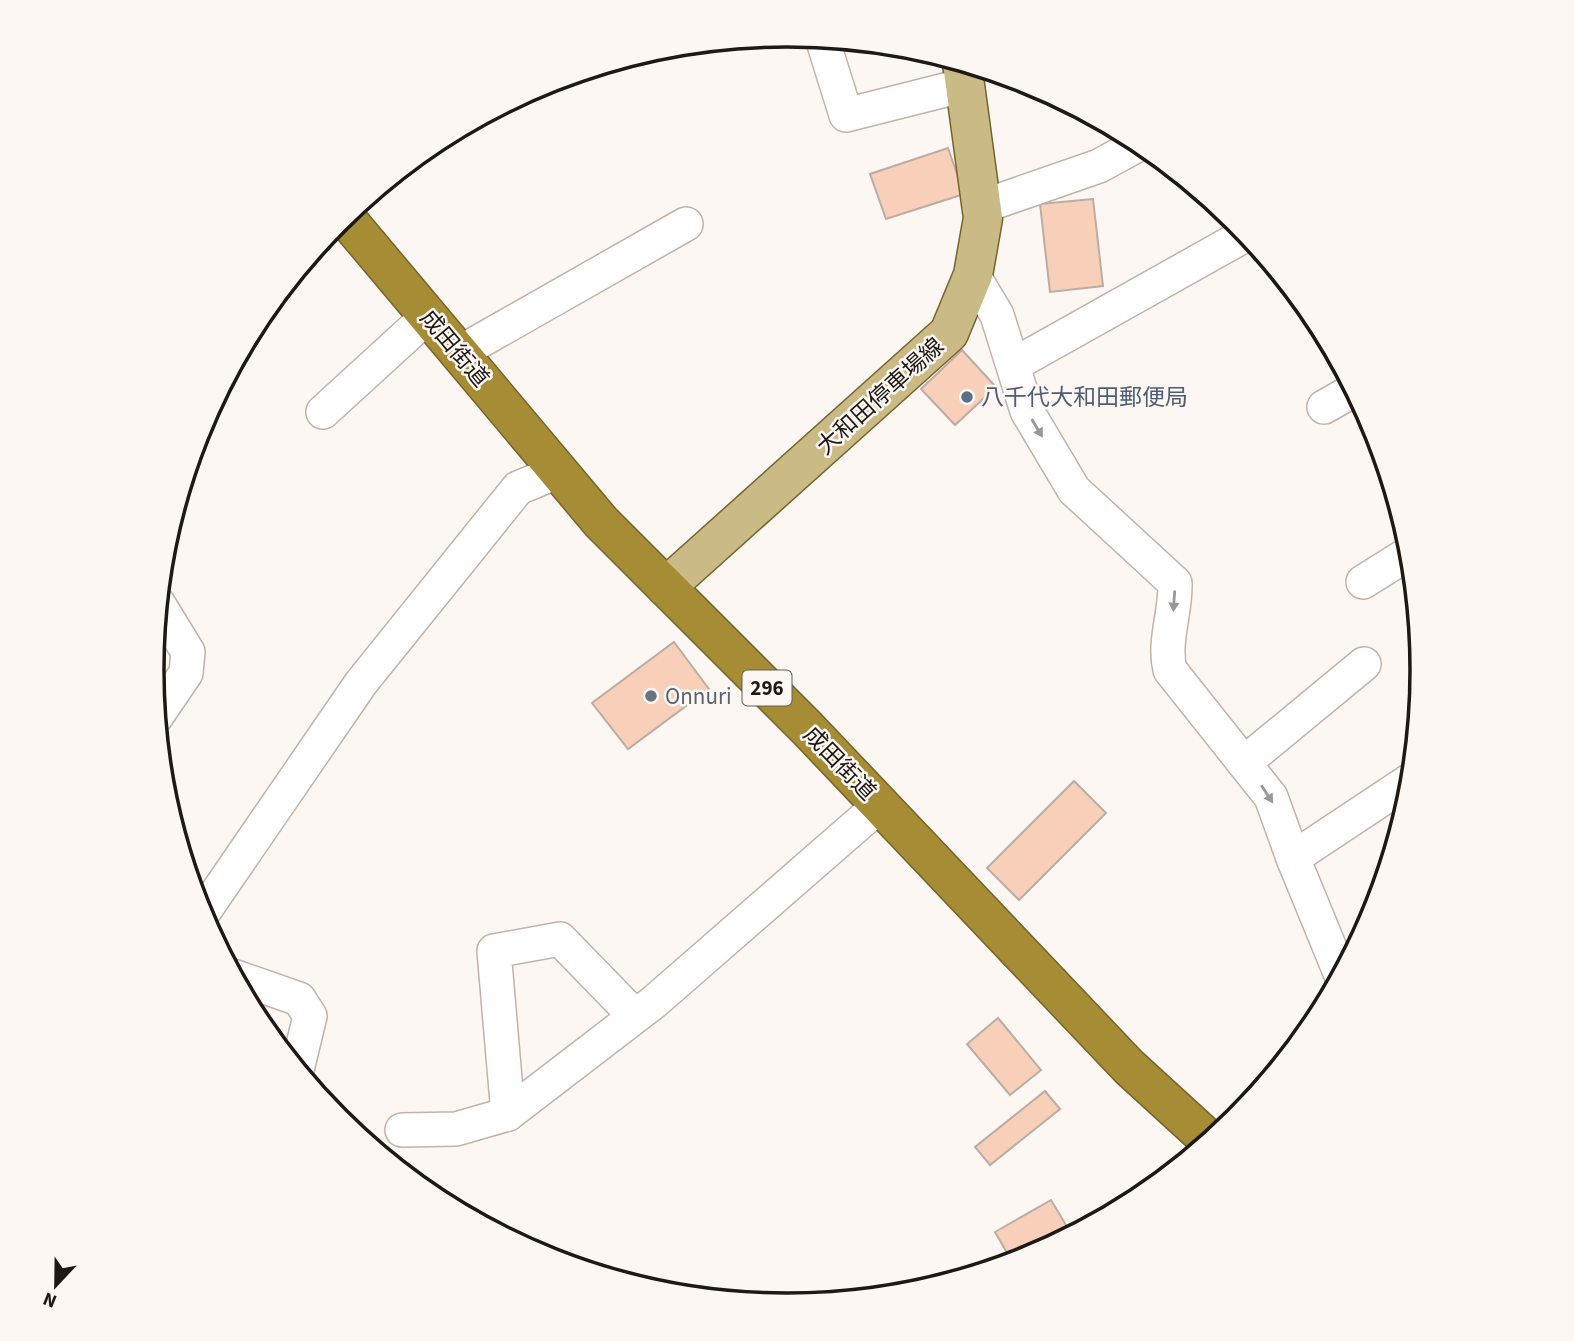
<svg xmlns="http://www.w3.org/2000/svg" width="1574" height="1341" font-family="'Source Sans 3','Noto Sans JP',sans-serif">
	<style>
		.building { fill: #f8d0b9; stroke: #bcaca4; stroke-width: 2 }
		.lines { fill: none; stroke-linecap: round; stroke-linejoin: round }
		.minor-casing { stroke: #c2b2aa; stroke-width: 36 }
		.major-casing { stroke: #76642a; stroke-width: 41 }
		.highway-casing { stroke: #76642a; stroke-width: 41 }
		.minor { stroke: #fff; stroke-width: 33 }
		.major { stroke: #c9ba86; stroke-width: 38 }
		.highway { stroke: #a58c35; stroke-width: 38 }
		.oneway { fill: #9a9896 }
		.service-dot { fill: #5c6f8a; stroke: #fdf7f3; stroke-width: 2.5 }
		.worship-dot { fill: #6b7280; stroke: #fdf7f3; stroke-width: 2.5 }
		.labels { text-anchor: middle; stroke-width: 5; stroke-linejoin: round; paint-order: stroke }
		.shield { fill: #fdf7f3; stroke: #625c58; stroke-width: 2 }
		.shield-label { font-size: 21px; font-weight: bold; fill: #1f1916 }
		.street-label { font-size: 23px; fill: #1f1916; stroke: #fdf7f3 }
		.service-label { font-size: 23px; fill: #4e5e75; stroke: #fdf7f3; text-anchor: start }
		.worship-label { font-size: 23px; fill: #5b616d; stroke: #fdf7f3; text-anchor: start }
		.rim { fill: none; stroke: #1f1916; stroke-width: 3.5 }
	</style>
	<rect width="100%" height="100%" fill="#fdf7f3"/>
	<g class="building">
		<polygon points="948,148 964,194 886,219 870,174"/>
		<polygon points="1093,199 1103,286 1050,292 1040,204"/>
		<polygon points="962,350 996,387 955,425 921,389"/>
		<polygon points="674,642 709,689 628,749 592,703"/>
		<polygon points="1074,781 1106,813 1019,900 987,868"/>
		<polygon points="1364,933 1349,961 1341,951"/>
		<polygon points="998,1018 1041,1070 1010,1095 967,1044"/>
		<polygon points="1045,1091 1060,1109 990,1165 975,1147"/>
		<polygon points="1051,1200 1072,1235 1030,1258 1013,1263 995,1232"/>
	</g>
	<g class="lines">
		<defs>
			<g id="minor">
				<polyline points="822,38 846,115 965,85"/>
				<polyline points="981,207 1099,166 1141,143"/>
				<path d="M973,275l24,40 30,96 47,79 101,93c1,29 -12,59 -5,87l101,127 22,61 48,117"/>
				<polyline points="459,353 686,224"/>
				<polyline points="1013,365 1247,234"/>
				<polyline points="1324,407 1354,390"/>
				<polyline points="323,412 428,316"/>
				<polyline points="1363,582 1411,552"/>
				<polyline points="156,717 186,673 188,652 158,603"/>
				<polyline points="1244,763 1364,664"/>
				<polyline points="1293,858 1412,779"/>
				<polyline points="201,916 361,683 518,488 557,472"/>
				<polyline points="233,976 299,999 310,1016 297,1070"/>
				<polyline points="508,1114 494,951 560,939 635,1016"/>
				<polyline points="402,1130 456,1129 508,1114 654,1002 880,805"/>
			</g>
			<polyline id="major" points="666,587 949,333 973,275 983,218 962,63"/>
			<polyline id="highway" points="344,216 601,522 807,728 1129,1067 1210,1141"/>
		</defs>
		<use href="#minor" class="minor-casing"/>
		<use href="#major" class="major-casing"/>
		<use href="#highway" class="highway-casing"/>
		<use href="#minor" class="minor"/>
		<use href="#major" class="major"/>
		<use href="#highway" class="highway"/>
	</g>
	<defs><path id="oneway-solid" d="M-6-.8H1V-3.2L6.5 0L1 3.2V.8H-6Z" transform="scale(1.75)"/></defs>
	<g class="oneway">
		<use href="#oneway-solid" transform="translate(1037 428) rotate(59)"/>
		<use href="#oneway-solid" transform="translate(1174 601) rotate(94)"/>
		<use href="#oneway-solid" transform="translate(1267 794) rotate(57)"/>
	</g>
	<circle class="service-dot" cx="967" cy="397" r="7"/>
	<circle class="worship-dot" cx="651" cy="696" r="7"/>
	<g class="labels">
		<rect class="shield" x="742.5" y="670.5" width="49" height="35" rx="5"/>
		<g class="shield-label">
			<text x="767" y="695">296</text>
		</g>
		<g class="street-label">
			<text transform="translate(455 348) rotate(50)" y="8">成田街道</text>
			<text transform="translate(880 396) rotate(-42)" y="8">大和田停車場線</text>
			<text transform="translate(840 763) rotate(46)" y="8">成田街道</text>
		</g>
		<g class="service-label">
			<text x="981" y="405">八千代大和田郵便局</text>
		</g>
		<g class="worship-label">
			<text x="665" y="704">Onnuri</text>
		</g>
	</g>
	<path d="M0 0H1574V1341H0ZM164 670a623 623 0 1 1 1246 0a623 623 0 1 1-1246 0Z" fill="#fdf7f3" fill-rule="evenodd"/>
	<path class="rim" d="M164 670a623 623 0 1 1 1246 0a623 623 0 1 1-1246 0Z"/>
	<g transform="translate(56 1285) rotate(202)" stroke="#fdf7f3" stroke-width="5" paint-order="stroke">
	<path d="M0-5L12 26L0 18L-12 26Z" fill="#1f1916"/>
	<text y="-10" font-size="19" font-weight="bold" text-anchor="middle" fill="#1f1916">N</text>
	</g>
</svg>
